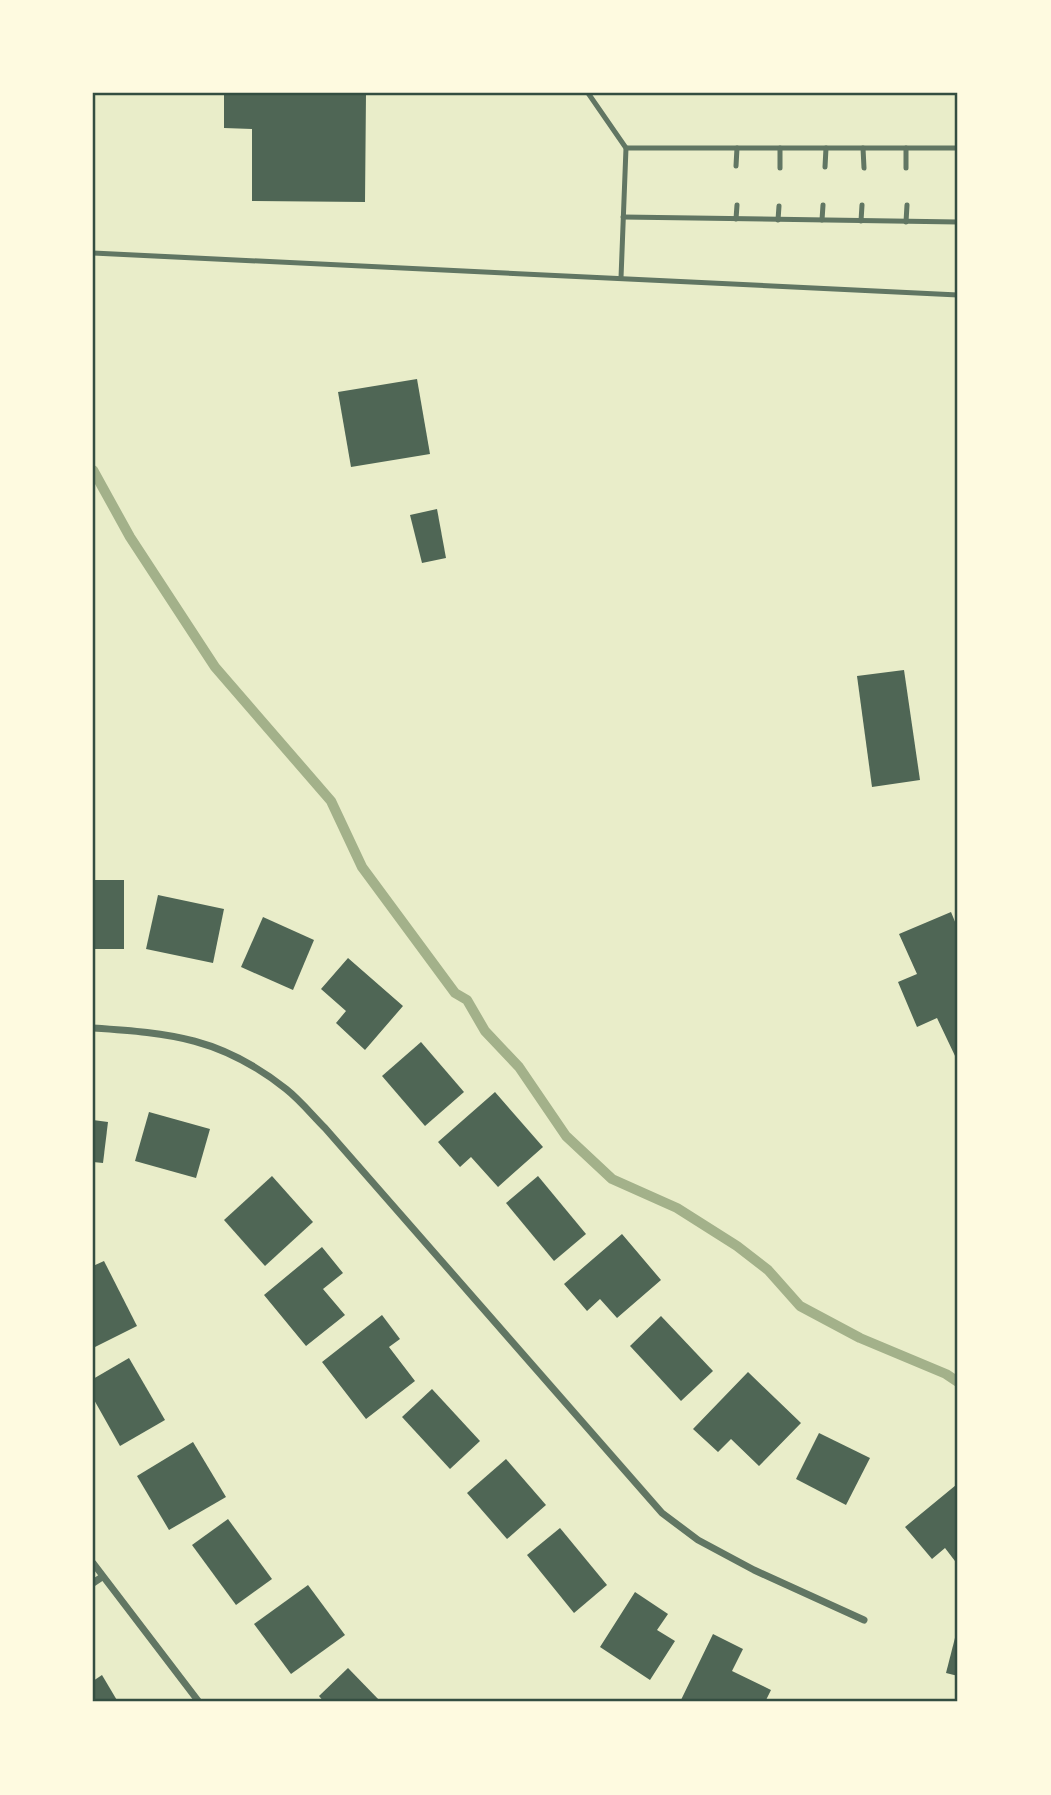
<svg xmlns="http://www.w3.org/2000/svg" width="1051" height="1795" font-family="Helvetica,sans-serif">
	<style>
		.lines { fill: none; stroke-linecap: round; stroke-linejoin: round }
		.stream { stroke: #a3b18a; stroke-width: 10 }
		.building { fill: #4f6655 }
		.service { stroke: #617663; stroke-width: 5 }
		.minor { stroke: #617663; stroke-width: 7 }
		.neatline { fill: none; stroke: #344e41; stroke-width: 2.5 }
	</style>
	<rect width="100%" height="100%" fill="#e9edc9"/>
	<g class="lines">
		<polyline class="stream" points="93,470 130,537 215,667 331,801 362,867 455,993 467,1000 485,1031 519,1067 566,1136 612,1179 677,1208 737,1246 768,1270 800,1306 860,1338 946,1374 958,1382"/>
	</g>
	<g class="building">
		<polygon points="224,93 366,93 365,202 252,201 252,129 224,128"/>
		<polygon points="417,379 430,454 351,467 338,392"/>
		<polygon points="437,509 446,558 422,563 410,515"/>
		<polygon points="904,670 920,780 872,787 857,676"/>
		<rect x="93" y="880" width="31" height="69"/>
		<polygon points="158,895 224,909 213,963 146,949"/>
		<polygon points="951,912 958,929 958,1057 956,1058 937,1018 917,1027 898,982 917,974 899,934"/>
		<polygon points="263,917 314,940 293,990 241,967"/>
		<polygon points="348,958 403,1006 365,1050 336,1023 346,1011 321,989"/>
		<polygon points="421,1042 464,1092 425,1126 382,1076"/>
		<polygon points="495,1092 543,1147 498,1187 471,1157 460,1167 438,1142"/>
		<polygon points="149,1112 210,1129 196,1178 135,1161"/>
		<polygon points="93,1120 108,1122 103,1163 93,1162"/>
		<polygon points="272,1176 313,1222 265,1266 224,1220"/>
		<polygon points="538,1176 586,1234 554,1261 506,1203"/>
		<polygon points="622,1234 661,1280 617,1318 600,1299 587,1311 564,1284"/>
		<polygon points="322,1247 343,1273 323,1289 345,1315 306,1346 264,1295"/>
		<polygon points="104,1261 137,1326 93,1348 93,1266"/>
		<polygon points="382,1315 400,1339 389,1347 415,1381 366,1419 322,1362"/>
		<polygon points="661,1316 713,1371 681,1401 630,1346"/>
		<polygon points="129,1358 165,1420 120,1446 93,1398 93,1379"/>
		<polygon points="748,1372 801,1423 759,1466 731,1439 718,1452 693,1429"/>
		<polygon points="432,1389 480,1441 450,1469 402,1417"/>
		<polygon points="819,1433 870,1458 846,1505 796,1479"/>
		<polygon points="193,1442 226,1497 169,1530 137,1476"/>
		<polygon points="506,1459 546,1505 507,1539 467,1493"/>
		<polygon points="956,1485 958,1488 958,1565 945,1548 932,1559 905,1527"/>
		<polygon points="228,1519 272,1579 236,1605 192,1545"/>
		<polygon points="560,1528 607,1585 574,1613 527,1555"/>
		<polygon points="308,1585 345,1635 291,1674 254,1624"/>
		<polygon points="635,1592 668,1614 657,1630 675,1641 650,1680 600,1647"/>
		<polygon points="957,1630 958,1630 958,1676 946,1673"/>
		<polygon points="713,1634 743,1649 732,1671 771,1690 765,1702 680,1702"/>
		<polygon points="348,1668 381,1702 324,1702 319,1696"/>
		<polygon points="102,1675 118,1702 93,1702 93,1681"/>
	</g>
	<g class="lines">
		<g class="service">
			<polyline points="588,93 626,148 621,278"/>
			<polyline points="626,148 958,148"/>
			<polyline points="863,148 864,168"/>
			<polyline points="736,166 737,148"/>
			<polyline points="825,167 826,148"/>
			<polyline points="780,168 780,148"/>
			<polyline points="906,168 906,148"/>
			<polyline points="623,217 958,222"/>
			<polyline points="736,219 737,205"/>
			<polyline points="778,220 779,206"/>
			<polyline points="822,220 823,205"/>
			<polyline points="861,221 862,205"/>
			<polyline points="906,222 907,205"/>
			<polyline points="93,253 958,295"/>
		</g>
		<g class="minor">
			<path d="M93,1028c78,5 129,10 193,61 14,11 26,26 39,39l337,385 36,27 56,30 110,50"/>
			<polyline points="93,1563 199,1702"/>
			<polyline points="93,1583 102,1577"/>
		</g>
	</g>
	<rect width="1051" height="1795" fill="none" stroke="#fefae0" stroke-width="189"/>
	<rect x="94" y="94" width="862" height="1606" class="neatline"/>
</svg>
